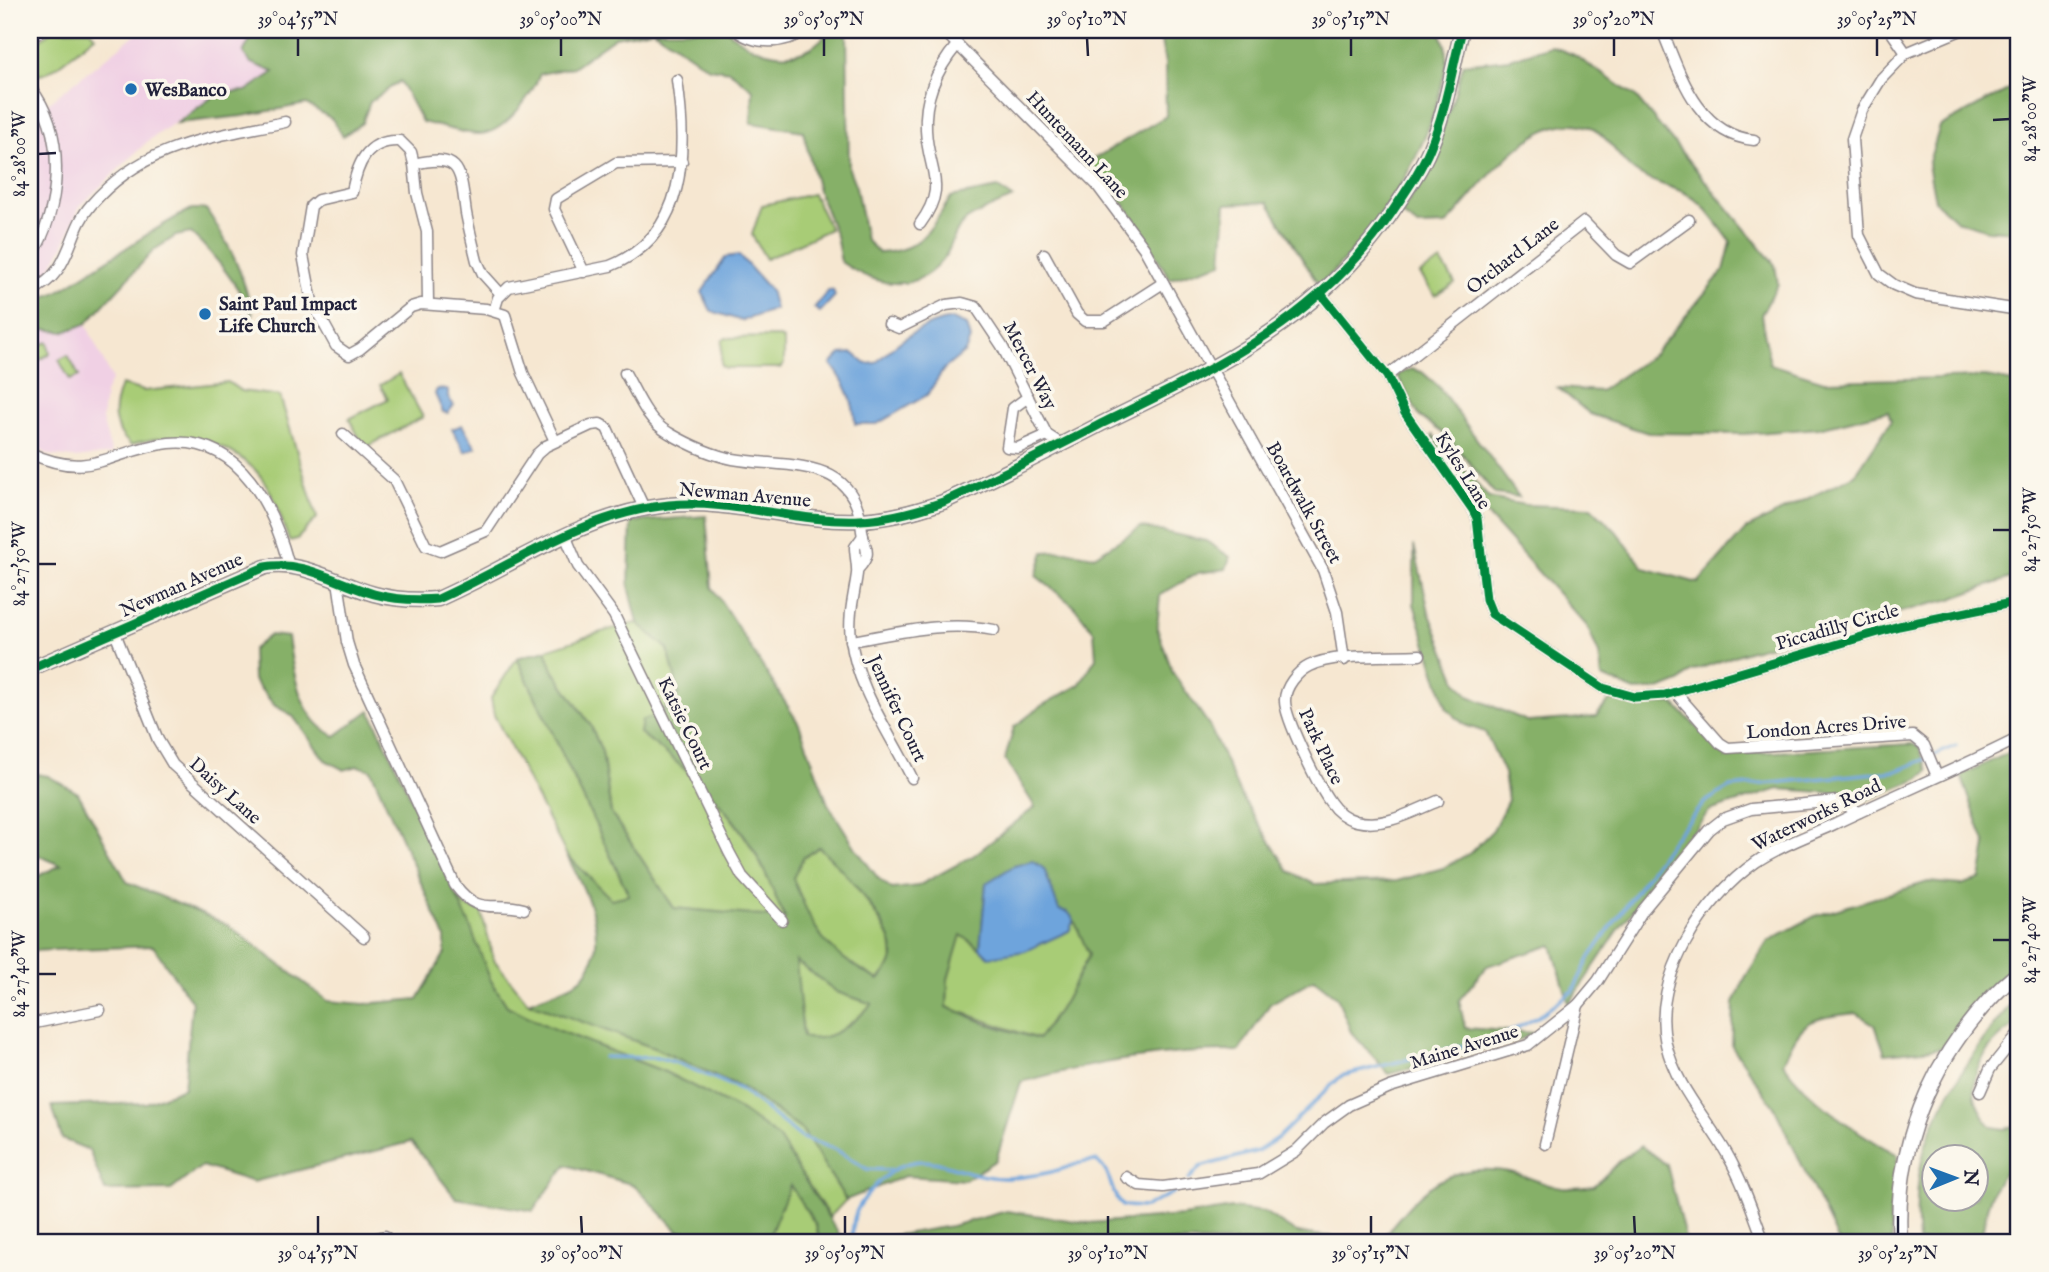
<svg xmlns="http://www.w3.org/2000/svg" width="2049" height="1272" font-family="'IM FELL English',serif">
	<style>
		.built { fill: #f0d0e4 }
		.green { fill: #a8cc76; stroke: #657758; stroke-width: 2 }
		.forest { fill: #86b067; stroke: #546951; stroke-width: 2; fill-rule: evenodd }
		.water { fill: #6ea4dc; stroke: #48638c; stroke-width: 2 }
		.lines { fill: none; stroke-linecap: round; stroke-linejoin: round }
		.stream { stroke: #6ea4dc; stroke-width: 3.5 }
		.street-casing { stroke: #8c8486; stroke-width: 13 }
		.secondary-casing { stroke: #8c8486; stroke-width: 17 }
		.street { stroke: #fff; stroke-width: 10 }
		.secondary { stroke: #fff; stroke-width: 14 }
		.cycleway-casing { stroke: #fbf7ec; stroke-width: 13 }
		.cycleway { stroke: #00873e; stroke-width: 9 }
		.ticks { fill: none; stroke: #22223b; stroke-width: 2.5 }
		.poi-dot { fill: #1f6fb2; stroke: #fbf7ec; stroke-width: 2.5 }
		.labels { text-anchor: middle; stroke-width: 7; stroke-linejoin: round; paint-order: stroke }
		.poi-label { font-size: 19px; font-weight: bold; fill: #22223b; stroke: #fbf7ec; text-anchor: start }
		.street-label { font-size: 19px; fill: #22223b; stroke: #fbf7ec }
		.neatline { fill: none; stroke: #22223b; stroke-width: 2.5 }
		.ticks-label { font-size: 18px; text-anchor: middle; fill: #22223b }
	</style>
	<rect width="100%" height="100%" fill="#fbf7ec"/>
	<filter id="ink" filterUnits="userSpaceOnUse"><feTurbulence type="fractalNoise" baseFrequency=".0143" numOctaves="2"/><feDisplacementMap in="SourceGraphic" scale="14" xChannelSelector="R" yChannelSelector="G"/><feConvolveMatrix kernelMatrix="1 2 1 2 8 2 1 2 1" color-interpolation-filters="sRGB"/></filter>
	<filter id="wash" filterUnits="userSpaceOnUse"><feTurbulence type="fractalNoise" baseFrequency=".00686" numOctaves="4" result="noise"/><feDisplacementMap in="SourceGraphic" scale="28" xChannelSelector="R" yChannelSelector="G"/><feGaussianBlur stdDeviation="1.57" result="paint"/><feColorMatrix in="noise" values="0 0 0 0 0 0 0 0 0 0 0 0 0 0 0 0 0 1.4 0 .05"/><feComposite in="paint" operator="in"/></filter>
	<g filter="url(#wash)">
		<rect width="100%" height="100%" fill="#f6e7d1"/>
		<g class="built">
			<polygon points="141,30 251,30 251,64 275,72 246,91 218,93 148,141 80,206 63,247 45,276 35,284 30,282 30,103 34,111 52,100"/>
			<polygon points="86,324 112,379 105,393 102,420 112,454 74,458 50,455 30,445 30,338 44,329 64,332"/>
		</g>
		<g class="green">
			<path d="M53,30h37l5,6c-14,10 -43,39 -57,39l-8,-8v-20z"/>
			<polygon points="813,194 830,229 766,259 752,235 762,205"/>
			<polygon points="1441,261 1455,283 1435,296 1420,274"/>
			<polygon points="780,337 784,341 784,364 780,368 725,368 721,365 722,340 725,338"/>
			<polygon points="48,342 50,354 30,365 30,348"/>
			<polygon points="68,355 79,376 70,380 59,360"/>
			<polygon points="399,374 423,417 365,448 349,419 388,399 380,385"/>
			<path d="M228,382l13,9 39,5 37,122 -20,21 -8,2c-8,-23 -15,-50 -32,-69 -33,-34 -83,-43 -126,-27 -21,-18 -19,-36 -10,-60l23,6z"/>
			<path d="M638,623l30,26 11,44 -39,40c43,32 90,74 116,122 11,20 20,43 29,64l-111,-11 -63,-95 -9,-61 -11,-26 -38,-56 -7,-20c31,-9 60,-22 92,-27z"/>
			<polygon points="517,658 629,895 611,900 566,854 494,715 491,698"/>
			<polygon points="819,847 841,867 874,912 891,939 893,961 879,980 831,951 815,930 792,878 803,858"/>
			<polygon points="457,896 467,907 481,911 494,960 528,1002 654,1048 744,1088 803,1131 846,1200 830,1217 806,1181 742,1111 665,1072 547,1026 507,1006 490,979"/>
			<polygon points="1074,920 1090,955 1065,1001 1038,1039 947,1007 948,979 961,934 989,956 1025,951 1069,931"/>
			<path d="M795,960l42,32 35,12c-16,17 -44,42 -69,33z"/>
			<polygon points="789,1184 816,1225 820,1242 767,1242"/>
			<polygon points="678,1231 698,1233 708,1242 669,1242"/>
		</g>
		<g class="forest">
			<path d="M251,30h401l-37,7 -42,30 -33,7c-8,21 -36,62 -64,60 -18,-2 -37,-8 -54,-12l-22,-41 -30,21 -8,21 -19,13 -11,-17 -26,-15 -63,12 -66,7 41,-30 28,-2 28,-19 -23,-9 -8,-10 9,-17z"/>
			<path d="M653,30h74c21,19 55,33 83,18 8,-4 15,-13 22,-18h15l2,139 7,18 10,53 13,13c42,-2 51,-23 72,-56l47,-9 15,10c-16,7 -35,14 -49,24 -9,7 -12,24 -18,33 -28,41 -69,32 -105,7l-5,-26 -18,-45 -15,-60 -52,-8 2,-33 -23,-19 -21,-3z"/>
			<path d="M1159,30h281c2,8 7,17 7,26 1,9 -4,22 -6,31 -18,77 -66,145 -122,199l-51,-84 -42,2 -4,59 -52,16 -42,-70 -41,-46 79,-47 -1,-53z"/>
			<path d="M1551,46l23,9 61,41 140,169 3,19 -17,31 9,49 54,17 162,-4 33,6v192l-68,24 -203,52 -58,21 -10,10 -18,7 -27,2 -33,-14 -3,-23 -12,-28 -105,-117 -50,-70 1,-4 56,63 36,7 66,2 25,24 28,37 54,15 48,-54 109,-54 36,-54 -3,-10 -69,17 -75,6 -96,-1 -58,-19 -32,-26 42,3 54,-37 70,-84 7,-28c-13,-17 -28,-41 -48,-50 -16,-7 -35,-10 -49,-21 -15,-11 -25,-34 -41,-42 -56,-27 -113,61 -147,96l-28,1 -17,-12c30,-47 48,-96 62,-150l46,-5z"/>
			<polygon points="2019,84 2019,232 1987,230 1956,220 1935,201 1928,165 1940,126"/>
			<path d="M192,209h14c25,37 37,64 47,107 -16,-32 -36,-59 -62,-83l-15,3 -22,14 -68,74 -22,8 -20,-3 -14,9v-38c26,-2 46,-21 68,-34 31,-19 61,-41 94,-57z"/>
			<polygon points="1411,369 1422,372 1438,386 1519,497 1495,494 1448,437 1419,416 1397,375"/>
			<path d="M706,516l6,71 87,137 29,80 29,46 21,28 14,11 26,-3 55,-30 62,-49 -30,-48 9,-32 27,-21 38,-21 17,-27 -2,-26 -20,-26 -38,-30 8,-24 22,-1 28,5 47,-29 65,14 24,16 -4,12 -28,4 -38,22 -3,33 16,45 36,52 31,69 49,77 25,13 83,-3 46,-13 27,-15 23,-23 15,-30 -4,-27 -19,-41 -20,-7 -18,-16 -33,-105v-59l15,67 28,69 12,15 60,26 66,-5 16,-18 25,5 37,-1 51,52 188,-11 7,3 9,24 -9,8 -53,21 -17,-6 -70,-5 -70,22 -88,115 -52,78 -17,-59 -65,21 -28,34 6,28 71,5 -23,9 -124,32 -38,-42 -14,-35 -23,-18 -44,25 -31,47c-72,-1 -148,12 -218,31l-25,78 -31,20 -60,-4 -59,24 -43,-69 -59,-43 -90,-40 -126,-46c13,-5 47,-16 55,-25 30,-37 2,-87 -17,-123l45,45 18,-4 -112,-237 29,-8 7,20 38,56 11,26 9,61 63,95 111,10c-10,-21 -18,-44 -29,-64 -27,-49 -72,-88 -116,-121l2,-13 19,-5 18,-22 -11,-44 -30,-26 -9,-37 2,-64zM819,847c20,19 84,86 73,115 -2,6 -9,12 -13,18 -55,-28 -64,-47 -86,-102l10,-20zM1044,869l15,41 15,10 15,35 -24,46 -27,38 -50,-15 -41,-17 1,-28 13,-44 19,13 6,-65zM796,961l41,31 35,12c-16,17 -44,41 -69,33z"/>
			<path d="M270,635l18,2c5,36 12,83 47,99l35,-26 99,213 21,56 17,27 40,20 118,46 77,39 36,26 66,105h-24l-4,-17 -26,-40 -23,57h-59l-10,-9 -20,-2 -44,-46 -68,-20 -33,46 -77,-13 -45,-56 -158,40 -51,-16 -31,24 -66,1 -16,-41 -27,-11 -10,-33 94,-3 38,-15 8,-86 -39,-56 -123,5v-71l31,-15 -31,-13v-79l18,3 30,17 49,89 101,43 100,76 36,3 54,-5 27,-46v-16l-74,-167 -13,-4 -14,4 -19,-10 -33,-45 -17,-9 -22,-26 -1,-30z"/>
			<path d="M2019,748v214l-39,34 -38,52 -57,6 -10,-29 -19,-12c-47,6 -53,4 -73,50 27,38 74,70 115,92l-8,60 2,27h-53l-65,-135 -42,-61 2,-43 11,-25 23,-37 47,-25 113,-34 33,3 19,-6 6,-34 -25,-70z"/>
			<path d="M2019,996v27c-39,24 -63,66 -27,104l14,2 13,-5v36c-28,17 -34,52 -38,82h-63c-7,-77 10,-119 52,-182 15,-24 29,-44 49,-64zM1934,1156h42v42h-42z"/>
			<path d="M1641,1146l26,19 19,77h-818l-1,-2 84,-14 56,-15 82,12 93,-7 50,-8 32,4 33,21 66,7 21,-4c37,-46 61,-75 126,-64 18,4 34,13 52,16 10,1 22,-1 32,-2l28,-27z"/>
		</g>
		<g class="water">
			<polygon points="739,255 770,290 775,309 742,321 711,311 702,292 726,257"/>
			<polygon points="828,291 833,290 835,296 820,312 814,308"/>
			<path d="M952,319l14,6 4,14 -5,13 -21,17 -17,26 -50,29h-22c-1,-24 -9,-41 -24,-60l10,-10 12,-1 13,11 10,-1c20,-21 47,-40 76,-44z"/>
			<polygon points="437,389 448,390 448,398 454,405 448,413 443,412 435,394"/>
			<polygon points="462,425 476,447 465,452 452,429"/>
			<polygon points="1033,861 1044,869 1059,910 1068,912 1074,920 1069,931 1025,951 989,957 980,948 986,883 1014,866"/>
		</g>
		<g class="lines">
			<g class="stream">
				<polyline points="604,1057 661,1058 677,1063 740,1089 802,1138 835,1149 867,1169 890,1170"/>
				<polyline points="1189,1179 1200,1167 1258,1151 1278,1138 1341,1076 1502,1036 1536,1018 1573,991 1590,957 1672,840 1705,802 1730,787 1897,771 1956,746"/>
				<path d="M852,1242c0,-29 5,-36 24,-57 48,-50 76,-6 131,-7 19,-1 40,-4 58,-10 12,-4 19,-7 32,-7 17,15 11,29 25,45l23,1 37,-19"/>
			</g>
		</g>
	</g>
	<g filter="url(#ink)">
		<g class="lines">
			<defs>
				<g id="street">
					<path d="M736,30c18,15 49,15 68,0"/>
					<polyline points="943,30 1097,185 1144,248 1323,570 1337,612 1344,660"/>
					<path d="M1662,30c18,44 36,105 92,110"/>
					<polyline points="1890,30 1906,53"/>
					<polyline points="1961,30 1906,53 1881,79 1862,110 1852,139 1859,235 1879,274 1894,285 1915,294 2019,310"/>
					<path d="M30,87c38,48 31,123 0,172"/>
					<path d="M414,164l-3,-12 -11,-11c-34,-2 -43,24 -48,51l-34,8 -7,6 -8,49 9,47 24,44 13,9 11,-6 51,-42 10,-3 65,5 19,6 18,58 32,68"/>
					<path d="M920,224c29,-40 8,-51 6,-94 -2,-33 10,-60 31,-85"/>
					<polyline points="1044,254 1077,314 1085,321 1104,321 1163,283"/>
					<polyline points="584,272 554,209 556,199 616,163 682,162"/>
					<path d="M30,291c42,-16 37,-59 61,-86 53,-62 120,-67 194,-83"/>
					<polyline points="1321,294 1387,376 1405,413 1473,510 1477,518 1486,599 1492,614 1603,688 1635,697 1665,695 1899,626 2011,603"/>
					<path d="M428,303l-1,-71 -10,-39 -3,-29c49,-12 46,8 52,49 3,16 7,32 11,48l6,13 18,20"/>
					<path d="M494,311l4,-13 11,-11 101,-21c78,-31 77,-116 67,-186"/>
					<polyline points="889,324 899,328 946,305 962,303 976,307 1002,346 1047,435 1061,444"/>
					<path d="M625,373c12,21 22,48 44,60 19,11 42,22 64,26 55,10 123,-5 129,72 2,18 12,20 -4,38"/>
					<polyline points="1387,376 1584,222 1616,255 1630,263 1689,220"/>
					<polyline points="1028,397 1013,408 1007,447 1018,448 1047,435"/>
					<polyline points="343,434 394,480 426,546 440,551 486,531 537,454 546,446 591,425 600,424 607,428 644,508"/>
					<path d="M30,453c62,29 82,-4 139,-10 72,-7 105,66 120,123"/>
					<polyline points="565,535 578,566 614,615 729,852 742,876 782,920"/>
					<path d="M863,536l-8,11c0,9 3,19 2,27 -3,22 -9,42 -6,64 5,49 40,97 61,140"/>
					<path d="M338,581l9,61 7,23 101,220c24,32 37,16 69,24"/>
					<polyline points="115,633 158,740 173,765 364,937"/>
					<path d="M851,641c47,-8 95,-21 143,-11"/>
					<path d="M1420,655c-30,2 -86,-2 -111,11 -12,6 -24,21 -24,34 -1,17 34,87 45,102 6,9 15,16 26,19 29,7 55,-9 82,-20"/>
					<polyline points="1675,692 1720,743 1728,748 1913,736 1924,745 1937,776"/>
					<polyline points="30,1024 100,1010"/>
					<polyline points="1980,1092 1990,1069 2019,1033"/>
					<polyline points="1545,1144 1578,1005"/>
					<polyline points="1126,1177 1139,1185 1163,1187 1258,1174 1296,1151 1324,1123 1349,1105 1390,1087 1528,1045 1578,1005 1598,981 1643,910 1709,830 1723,819 1751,809 1837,801 1859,812"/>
					<polyline points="30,1239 33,1242"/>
					<polyline points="361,1242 385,1236"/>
					<path d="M1764,1242c-11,-30 -21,-60 -37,-88 -21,-37 -51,-67 -61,-110 -15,-66 38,-146 90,-182 23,-16 50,-25 76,-37 62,-30 126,-56 187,-87"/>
				</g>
				<g id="secondary">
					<polyline points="30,36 39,30"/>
					<path d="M30,669l235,-102c38,-7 73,17 109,27 22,6 41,7 64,5 75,-33 146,-86 231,-94 64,-6 127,18 191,15 28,-1 57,-9 83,-18 55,-25 109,-53 162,-80 113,-55 215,-103 287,-210 14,-21 29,-42 38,-64 16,-38 22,-79 32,-118"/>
					<path d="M1900,1242c-7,-104 40,-204 119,-270"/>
				</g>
			</defs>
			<use href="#street" class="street-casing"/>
			<use href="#secondary" class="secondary-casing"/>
			<use href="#street" class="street"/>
			<use href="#secondary" class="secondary"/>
			<defs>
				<g id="cycleway">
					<polyline points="1321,294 1387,376 1405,413 1473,510 1477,518 1486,599 1492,614 1603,688 1635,697 1665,695 1899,626 2011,603"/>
					<path d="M30,669l235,-102c38,-7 73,17 109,27 22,6 41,7 64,5 75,-33 146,-86 231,-94 64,-6 127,18 191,15 28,-1 57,-9 83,-18 55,-25 109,-53 162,-80 113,-55 215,-103 287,-210 14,-21 29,-42 38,-64 16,-38 22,-79 32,-118"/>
				</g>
			</defs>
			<use href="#cycleway" class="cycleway-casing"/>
			<use href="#cycleway" class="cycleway"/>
		</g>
	</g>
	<path class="ticks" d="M298,38v18M561,38v18M824,38v18M1087,38l1,18M1351,38v18M1614,38v18M1877,38v18M1993,120l17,-1M38,154l18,-1M1993,530h17M38,564h18M1993,940h17M38,974h18M318,1216v18M581,1216l1,18M845,1216v18M1108,1216v18M1371,1216v18M1634,1216l1,18M1898,1216v18"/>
	<g class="poi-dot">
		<circle cx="131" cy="89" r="7"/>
		<circle cx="205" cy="314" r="7"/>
	</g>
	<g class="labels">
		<g class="poi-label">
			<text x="145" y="96">WesBanco</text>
			<text x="219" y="310">Saint Paul Impact<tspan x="219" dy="22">Life Church</tspan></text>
		</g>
		<g class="street-label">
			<text transform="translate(1078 144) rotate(47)" y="7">Huntemann Lane</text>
			<text transform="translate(1512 255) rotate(-38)" y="7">Orchard Lane</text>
			<text transform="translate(1031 365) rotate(63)" y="7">Mercer Way</text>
			<text transform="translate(1464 470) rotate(58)" y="7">Kyles Lane</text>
			<text transform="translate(745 494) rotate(5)" y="7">Newman Avenue</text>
			<text transform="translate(1305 502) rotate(61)" y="7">Boardwalk Street</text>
			<text transform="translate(181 584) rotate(-24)" y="7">Newman Avenue</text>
			<text transform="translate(1837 626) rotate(-16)" y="7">Piccadilly Circle</text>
			<text transform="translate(898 708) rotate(65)" y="7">Jennifer Court</text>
			<text transform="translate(686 723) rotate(64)" y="7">Katsie Court</text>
			<text transform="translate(1826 726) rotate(-4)" y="7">London Acres Drive</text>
			<text transform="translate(1322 746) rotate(65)" y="7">Park Place</text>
			<text transform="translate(226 790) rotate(42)" y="7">Daisy Lane</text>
			<text transform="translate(1816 814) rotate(-26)" y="7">Waterworks Road</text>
			<text transform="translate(1464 1046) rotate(-17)" y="7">Maine Avenue</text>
		</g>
	</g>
	<rect width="2049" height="1272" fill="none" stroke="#fbf7ec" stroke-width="77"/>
	<g transform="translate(1955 1178) rotate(89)"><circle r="33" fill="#fbf7ec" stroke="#a4a2a5" stroke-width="2"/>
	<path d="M0-5L12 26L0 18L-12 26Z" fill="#1f6fb2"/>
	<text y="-10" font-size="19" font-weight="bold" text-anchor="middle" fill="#22223b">N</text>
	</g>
	<rect x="38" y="38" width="1972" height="1196" class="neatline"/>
	<g class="ticks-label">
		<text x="298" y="25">39°04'55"N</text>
		<text x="561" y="25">39°05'00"N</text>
		<text x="824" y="25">39°05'05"N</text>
		<text x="1087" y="25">39°05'10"N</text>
		<text x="1351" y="25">39°05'15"N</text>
		<text x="1614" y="25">39°05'20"N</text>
		<text x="1877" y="25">39°05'25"N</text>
		<text transform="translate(2030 119) rotate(-90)" y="6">84°28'00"W</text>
		<text transform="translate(19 154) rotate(-90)" y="6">84°28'00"W</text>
		<text transform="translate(2030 530) rotate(-90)" y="6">84°27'50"W</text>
		<text transform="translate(19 564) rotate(-90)" y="6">84°27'50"W</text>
		<text transform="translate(2030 940) rotate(-90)" y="6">84°27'40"W</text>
		<text transform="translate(19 974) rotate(-90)" y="6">84°27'40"W</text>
		<text x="318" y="1259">39°04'55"N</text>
		<text x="582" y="1259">39°05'00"N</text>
		<text x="845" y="1259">39°05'05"N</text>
		<text x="1108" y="1259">39°05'10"N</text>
		<text x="1371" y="1259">39°05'15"N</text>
		<text x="1635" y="1259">39°05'20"N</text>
		<text x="1898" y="1259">39°05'25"N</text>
	</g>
</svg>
